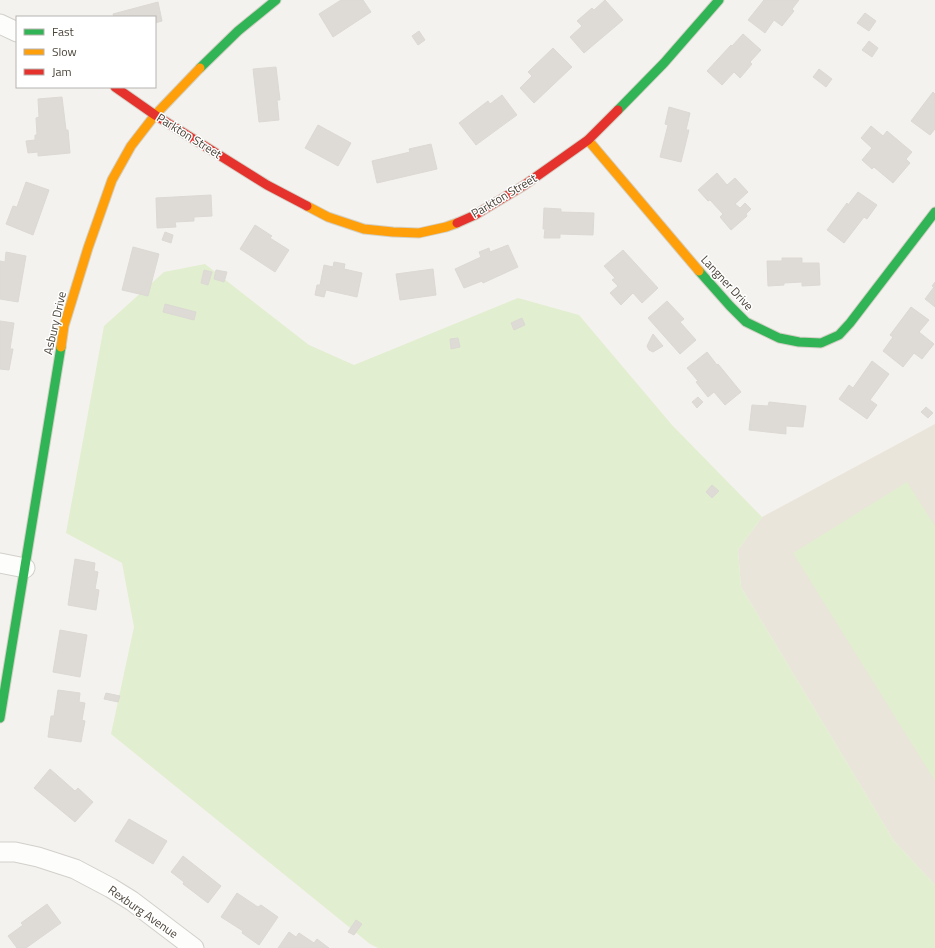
<svg xmlns="http://www.w3.org/2000/svg" width="935" height="948" font-family="'Titillium Web',sans-serif">
	<style>
		.education { fill: #eae5da }
		.green { fill: #e1eecf }
		.building { fill: #dedbd6; stroke: #dcd9d4 }
		.lines { fill: none; stroke-linecap: round; stroke-linejoin: round }
		.street-casing { stroke: #d2d0cb; stroke-width: 21 }
		.fast-casing { stroke: #d3cfc5; stroke-width: 11 }
		.slow-casing { stroke: #d3cfc5; stroke-width: 11 }
		.jam-casing { stroke: #d3cfc5; stroke-width: 11 }
		.street { stroke: #fdfdfc; stroke-width: 19 }
		.fast { stroke: #30b455; stroke-width: 9 }
		.slow { stroke: #ff9f0a; stroke-width: 9 }
		.jam { stroke: #e5322d; stroke-width: 9 }
		.labels { text-anchor: middle; stroke-width: 3; stroke-linejoin: round; paint-order: stroke }
		.street-label { font-size: 12px; fill: #4b4439; stroke: #fff }
	</style>
	<rect width="100%" height="100%" fill="#f4f2ee"/>
	<polygon class="education" points="935,424 935,885 894,841 741,587 738,550 762,517"/>
	<g class="green">
		<polygon points="205,264 309,345 354,365 518,298 579,315 672,425 762,517 738,550 741,587 894,841 935,885 935,948 378,948 370,944 111,734 134,627 122,563 66,533 104,326 164,272"/>
		<polygon points="907,482 935,526 935,781 793,553"/>
	</g>
	<g class="building">
		<polygon points="341,0 363,0 371,12 333,37 319,14"/>
		<polygon points="605,0 623,20 584,53 570,37 582,26 577,21 592,8 594,10"/>
		<polygon points="764,0 799,0 792,9 794,11 782,26 774,20 765,33 748,20"/>
		<polygon points="158,2 162,21 155,23 155,17 114,17 113,14"/>
		<polygon points="865,13 876,21 869,31 857,23"/>
		<polygon points="419,31 425,40 418,45 412,36"/>
		<polygon points="743,34 761,50 750,62 752,64 740,78 734,72 722,85 707,71 731,45 732,46"/>
		<polygon points="869,41 878,48 872,57 862,50"/>
		<polygon points="553,48 572,67 534,103 520,88 532,76 528,72"/>
		<polygon points="276,67 280,100 277,100 279,120 259,122 253,69"/>
		<polygon points="819,69 832,79 826,87 813,77"/>
		<polygon points="933,92 935,94 935,129 930,135 911,121"/>
		<polygon points="502,95 517,115 476,145 459,123 488,101 490,104"/>
		<polygon points="62,97 66,130 68,130 70,153 38,156 38,152 28,153 26,141 35,140 35,135 37,135 36,118 39,117 38,99"/>
		<polygon points="669,107 690,113 686,130 689,130 681,162 660,157 668,125 665,124"/>
		<polygon points="318,125 351,143 338,166 305,148"/>
		<polygon points="871,126 883,136 887,131 912,152 906,159 910,163 893,183 874,167 872,169 862,160 872,148 861,138"/>
		<polygon points="431,144 437,169 377,183 372,161 410,152 409,149"/>
		<polygon points="717,173 727,185 735,178 748,192 735,204 740,208 745,203 751,209 746,214 747,216 731,230 720,217 723,214 710,200 708,201 698,190"/>
		<polygon points="26,182 49,190 33,235 6,224 13,206 17,207"/>
		<polygon points="858,192 877,205 867,219 864,217 844,243 827,230 847,203 848,205"/>
		<polygon points="211,195 212,216 194,217 194,221 175,222 176,227 157,228 156,198"/>
		<polygon points="544,208 561,209 561,212 594,213 593,235 560,234 560,238 544,238 545,229 543,229"/>
		<polygon points="255,225 272,236 270,238 289,250 275,272 240,249"/>
		<polygon points="165,232 173,235 171,243 162,240"/>
		<polygon points="508,245 518,267 483,283 482,281 464,288 455,269 481,257 479,252 489,248 490,252"/>
		<polygon points="133,247 159,254 148,296 122,290"/>
		<polygon points="623,250 658,288 642,303 633,293 621,305 610,293 618,286 612,280 615,278 604,266"/>
		<polygon points="6,252 26,256 18,302 0,299 0,261 5,262"/>
		<polygon points="782,258 802,258 802,263 819,263 820,285 802,286 802,282 784,283 784,285 768,286 767,261 782,261"/>
		<polygon points="334,262 345,264 344,269 362,273 357,297 326,290 324,297 315,295 317,285 320,285 324,265 333,267"/>
		<polygon points="433,269 436,295 400,300 396,274"/>
		<polygon points="204,270 212,272 208,285 201,283"/>
		<polygon points="216,270 227,272 224,282 214,279"/>
		<polygon points="935,282 935,307 925,299 934,287 932,286"/>
		<polygon points="667,301 684,319 680,322 696,340 680,354 648,318"/>
		<polygon points="165,304 196,312 194,320 163,312"/>
		<polygon points="911,307 929,320 919,332 934,344 922,359 914,353 903,367 883,351 893,337 890,335"/>
		<polygon points="522,318 525,325 514,330 511,323"/>
		<polygon points="0,321 14,323 10,349 13,349 9,370 0,369"/>
		<polygon points="653,334 663,346 653,352 649,350 647,346"/>
		<polygon points="458,338 460,347 451,349 450,339"/>
		<polygon points="707,352 717,365 718,364 741,392 725,405 714,392 708,397 696,382 698,381 687,368"/>
		<polygon points="872,361 889,374 870,400 877,405 867,419 839,399 849,385 853,388"/>
		<polygon points="698,397 703,402 697,408 692,402"/>
		<polygon points="769,402 806,406 803,427 786,426 786,434 749,430 752,405 768,406"/>
		<polygon points="926,407 933,413 928,418 921,412"/>
		<polygon points="712,485 719,491 712,498 706,492"/>
		<polygon points="75,559 95,563 94,571 98,572 95,589 99,590 96,610 68,605"/>
		<polygon points="60,630 87,635 80,677 53,672"/>
		<polygon points="58,690 80,693 79,702 85,703 82,720 85,721 81,742 48,737 51,716 54,716"/>
		<polygon points="106,693 120,696 118,702 104,699"/>
		<polygon points="50,769 75,791 78,788 93,802 75,822 34,788"/>
		<polygon points="129,819 167,841 153,864 115,841"/>
		<polygon points="183,856 221,886 208,903 183,884 184,882 171,872"/>
		<polygon points="237,893 258,907 261,905 278,917 259,945 242,933 243,931 221,917"/>
		<polygon points="47,904 61,923 26,948 17,948 8,936 23,925 21,923"/>
		<polygon points="356,920 362,924 354,935 348,932"/>
		<polygon points="289,932 296,937 299,933 314,943 317,939 329,948 278,948"/>
	</g>
	<g class="lines">
		<defs>
			<g id="street">
				<polyline points="0,24 17,32"/>
				<polyline points="0,563 25,568"/>
				<polyline points="0,852 15,852 38,857 75,869 111,888 132,901 194,948"/>
			</g>
			<g id="fast">
				<polyline points="200,68 238,31 276,0"/>
				<polyline points="618,110 664,63 719,0"/>
				<polyline points="699,271 730,306 746,322 779,338 799,342 821,343 839,335 850,323 935,212"/>
				<polyline points="0,718 61,347"/>
			</g>
			<g id="slow">
				<polyline points="588,140 699,271"/>
				<polyline points="307,206 328,217 364,229 393,232 419,233 446,227 457,223"/>
				<polyline points="61,347 64,326 88,248 112,180 131,146 155,115 200,68"/>
			</g>
			<g id="jam">
				<polyline points="115,87 155,115 267,185 307,206"/>
				<polyline points="457,223 475,215 523,186 588,140 618,110"/>
			</g>
		</defs>
		<use href="#street" class="street-casing"/>
		<use href="#fast" class="fast-casing"/>
		<use href="#slow" class="slow-casing"/>
		<use href="#jam" class="jam-casing"/>
		<use href="#street" class="street"/>
		<use href="#fast" class="fast"/>
		<use href="#slow" class="slow"/>
		<use href="#jam" class="jam"/>
	</g>
	<g class="labels">
		<g class="street-label">
			<text transform="translate(189 136) rotate(32)" y="4">Parkton Street</text>
			<text transform="translate(504 196) rotate(-31)" y="4">Parkton Street</text>
			<text transform="translate(727 283) rotate(47)" y="4">Langner Drive</text>
			<text transform="translate(55 323) rotate(-77)" y="4">Asbury Drive</text>
			<text transform="translate(143 912) rotate(35)" y="4">Rexburg Avenue</text>
		</g>
	</g>
	<rect x="16" y="16" width="140" height="72" fill="#ffffff" stroke="#b7b4b0"/>
	<rect x="24" y="29" width="20" height="6" fill="#30b455" stroke="#b7b4b0"/>
	<text x="52" y="36" font-size="12" fill="#4b4439">Fast</text>
	<rect x="24" y="49" width="20" height="6" fill="#ff9f0a" stroke="#b7b4b0"/>
	<text x="52" y="56" font-size="12" fill="#4b4439">Slow</text>
	<rect x="24" y="69" width="20" height="6" fill="#e5322d" stroke="#b7b4b0"/>
	<text x="52" y="76" font-size="12" fill="#4b4439">Jam</text>
</svg>
